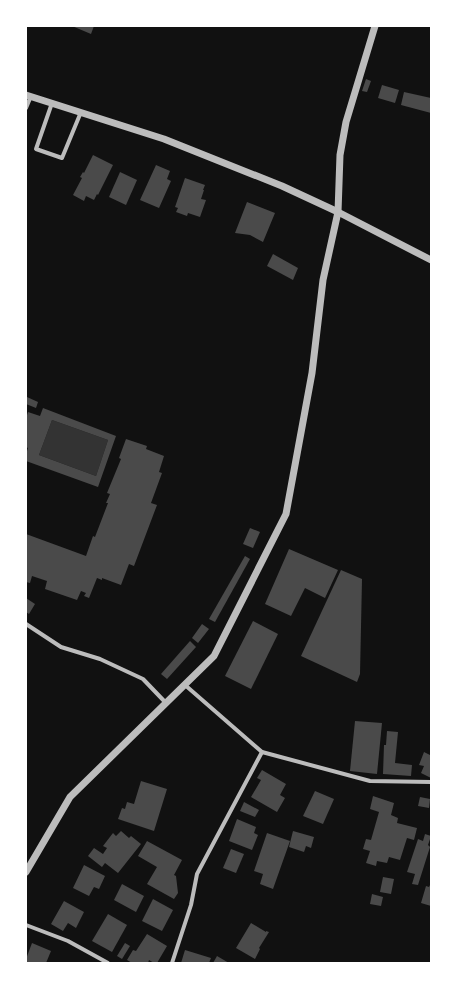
<svg xmlns="http://www.w3.org/2000/svg" width="457" height="989" font-family="'Roboto Condensed',sans-serif">
	<style>
		.water { fill: #333 }
		.building { fill: #4a4a4a; fill-rule: evenodd }
		.lines { fill: none; stroke-linecap: round; stroke-linejoin: round }
		.minor { stroke: #bcbcbc; stroke-width: 4 }
		.tertiary { stroke: #bcbcbc; stroke-width: 7 }
	</style>
	<rect width="100%" height="100%" fill="#111"/>
	<polygon class="water" points="52,420 108,440 96,476 39,455"/>
	<g class="building">
		<polygon points="72,26 94,26 91,34"/>
		<polygon points="366,79 371,81 367,92 362,91"/>
		<polygon points="382,85 399,90 395,103 378,98"/>
		<polygon points="404,92 431,98 431,113 401,105"/>
		<polygon points="93,155 113,165 98,195 97,194 94,200 86,196 84,201 73,195 82,178 80,177 83,172 84,173"/>
		<polygon points="156,165 170,171 167,179 171,181 159,208 140,200"/>
		<polygon points="120,172 137,180 126,205 109,197"/>
		<polygon points="185,178 205,185 203,190 204,190 201,199 206,200 200,217 188,213 187,216 176,212 178,208 175,207"/>
		<polygon points="247,202 275,213 263,242 250,235 235,233"/>
		<polygon points="273,254 298,268 293,280 267,266"/>
		<polygon points="27,397 38,402 36,408 26,404"/>
		<path d="M43,408l73,28 -18,51 -72,-26v-7l2,-6 -2,-1v-29l2,-6 12,4zM52,420l56,20 -12,36 -57,-21z"/>
		<polygon points="126,439 147,446 146,449 164,456 159,472 162,473 151,503 157,505 134,566 129,564 121,585 102,578 102,580 97,578 89,598 84,596 86,593 81,591 77,600 45,589 47,581 32,576 30,583 26,582 26,534 86,556 93,536 95,537 108,503 106,503 110,494 107,493 121,459 119,458"/>
		<polygon points="250,528 260,532 253,548 243,544"/>
		<polygon points="289,549 338,570 325,598 305,588 291,616 265,604"/>
		<polygon points="245,556 250,559 215,622 209,619"/>
		<polygon points="341,570 362,579 360,674 357,682 301,656"/>
		<polygon points="26,598 35,604 29,614 26,612"/>
		<polygon points="253,621 278,634 251,689 225,676"/>
		<polygon points="202,624 209,629 198,643 192,638"/>
		<polygon points="190,641 196,647 167,679 161,674"/>
		<polygon points="355,721 382,723 377,774 350,771"/>
		<polygon points="387,731 398,732 395,763 412,765 411,776 383,774 384,745 386,745"/>
		<polygon points="424,752 430,755 431,752 431,778 421,773 424,766 419,765"/>
		<polygon points="262,770 286,784 280,795 285,798 277,812 251,797 261,780 257,778"/>
		<polygon points="141,781 167,789 154,831 118,819 122,808 125,809 127,802 134,804"/>
		<polygon points="315,791 334,799 323,824 303,816"/>
		<polygon points="373,796 394,803 391,815 398,818 397,823 417,828 414,840 407,838 400,860 389,857 387,863 377,861 376,866 366,863 370,851 363,849 366,839 371,840 379,812 370,809"/>
		<polygon points="420,797 430,799 429,808 418,806"/>
		<polygon points="244,802 259,810 255,817 240,811"/>
		<polygon points="237,819 256,827 254,833 258,835 252,850 229,841"/>
		<polygon points="121,831 129,838 131,836 141,844 118,873 105,863 102,867 88,856 94,848 103,854 107,848 103,846 113,833 116,836"/>
		<polygon points="293,831 314,837 311,848 306,846 304,852 289,847"/>
		<polygon points="267,833 290,841 273,889 260,884 263,874 254,871"/>
		<polygon points="425,834 431,836 428,845 430,847 418,885 412,884 415,874 407,872 418,839 423,841"/>
		<polygon points="147,841 182,860 174,875 176,876 178,893 174,899 147,884 157,867 138,856"/>
		<polygon points="231,849 244,854 236,873 223,868"/>
		<polygon points="84,865 105,876 99,889 94,887 89,896 73,888"/>
		<polygon points="383,877 394,879 391,894 380,892"/>
		<polygon points="431,883 431,906 421,903 426,886 429,887"/>
		<polygon points="122,884 144,896 136,912 114,900"/>
		<polygon points="372,894 383,897 381,906 370,904"/>
		<polygon points="153,899 173,910 162,931 142,921"/>
		<polygon points="64,901 84,912 76,928 68,923 63,931 51,924"/>
		<polygon points="108,914 127,925 112,952 92,941"/>
		<polygon points="251,923 266,932 266,931 269,932 259,948 260,949 255,959 236,948"/>
		<polygon points="147,934 167,946 157,963 154,963 149,960 148,963 132,963 127,960 133,950 136,951"/>
		<polygon points="32,943 51,951 46,963 26,963 26,959"/>
		<polygon points="125,943 130,946 122,959 117,956"/>
		<polygon points="185,950 211,958 209,963 181,963"/>
		<polygon points="217,956 229,963 213,963"/>
	</g>
	<g class="lines">
		<g class="minor">
			<polyline points="52,103 36,149 62,158 81,112"/>
			<polyline points="26,108 31,96"/>
			<polyline points="26,624 61,647 100,659 143,679 166,703"/>
			<polyline points="185,685 262,752 370,781 431,782"/>
			<polyline points="26,925 68,941 108,963"/>
			<polyline points="172,963 191,905 197,874 262,752"/>
		</g>
		<g class="tertiary">
			<polyline points="26,95 164,139 282,186 338,212 431,260"/>
			<polyline points="26,872 70,797 214,656 286,514 312,373 323,280 338,212 340,155 346,122 375,26"/>
		</g>
	</g>
	<rect width="457" height="989" fill="none" stroke="#ffffff" stroke-width="54"/>
</svg>
